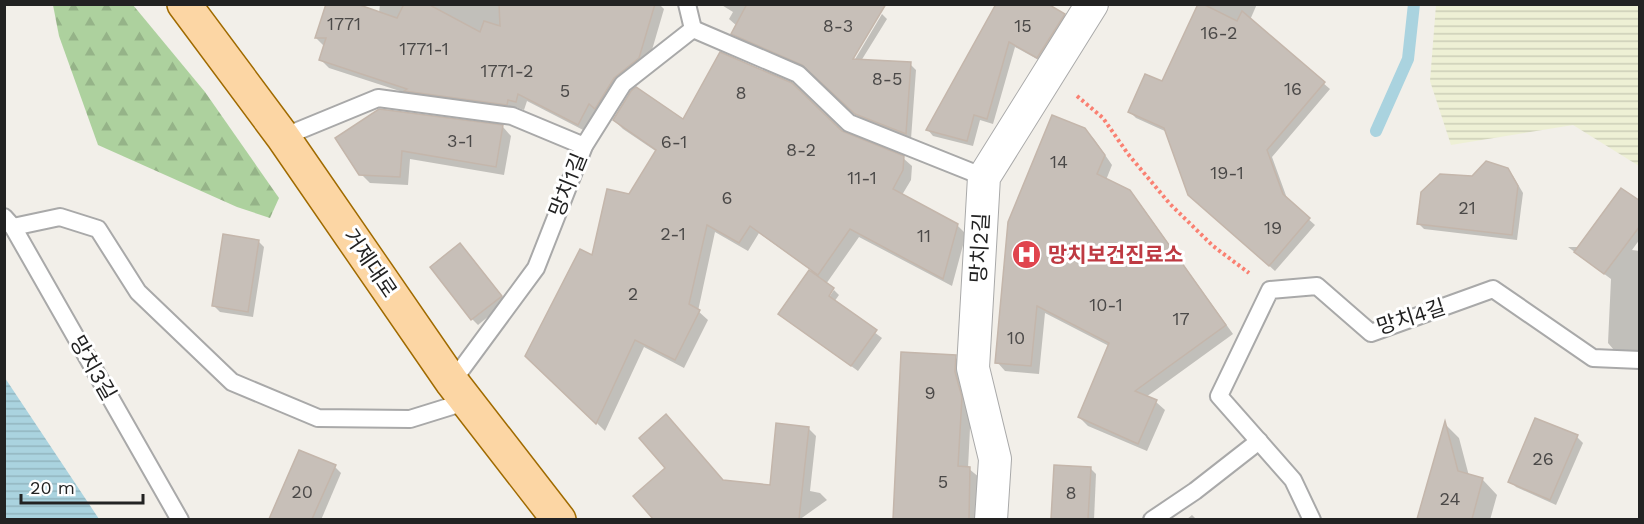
<svg xmlns="http://www.w3.org/2000/svg" width="1644" height="524" font-family="'Work Sans','Noto Sans KR',sans-serif">
	<style>
		.farmland { fill: url(#farmland-rules) }
		.forest { fill: url(#forest-firs) }
		.water { fill: url(#water-rules) }
		.shadow { fill: #0003 }
		.lines { fill: none; stroke-linecap: round; stroke-linejoin: round }
		.stream { stroke: #aad3df; stroke-width: 12 }
		.building { fill: #c7bfb8; stroke: #c4b6ab; stroke-width: 1.5 }
		.service-casing { stroke: #a9a9a9; stroke-width: 20 }
		.minor-casing { stroke: #a9a9a9; stroke-width: 34 }
		.primary-casing { stroke: #a06b00; stroke-width: 36 }
		.path { stroke: #fa8072; stroke-width: 4; stroke-dasharray: 3 3; stroke-linecap: butt }
		.service { stroke: #fff; stroke-width: 16 }
		.minor { stroke: #fff; stroke-width: 32 }
		.primary { stroke: #fcd6a4; stroke-width: 33 }
		.labels { text-anchor: middle; stroke-width: 6; stroke-linejoin: round; paint-order: stroke }
		.number-label { font-size: 18px; fill: #4b4948 }
		.street-label { font-size: 21px; fill: #222; stroke: #fff }
		.health-label { font-size: 21px; font-weight: bold; fill: #be3a42; stroke: #fff; text-anchor: start }
	</style>
	<defs>
		<pattern id="farmland-rules" width="6" height="5" patternUnits="userSpaceOnUse" patternTransform="scale(1.5)"><rect width="6" height="5" fill="#eef0d5"/><path d="M0 2.5h6" fill="none" stroke="#ccceb7"/></pattern>
		<pattern id="forest-firs" width="22" height="20" patternUnits="userSpaceOnUse" patternTransform="scale(1.5)"><rect width="22" height="20" fill="#add19e"/><path d="M5 1l3.5 6h-7zM16 11l3.5 6h-7z" fill="#95b388"/></pattern>
		<pattern id="water-rules" width="6" height="5" patternUnits="userSpaceOnUse" patternTransform="scale(1.5)"><rect width="6" height="5" fill="#aad3df"/><path d="M0 2.5h6" fill="none" stroke="#92b5bf"/></pattern>
	</defs>
	<rect width="100%" height="100%" fill="#f2efe9"/>
	<polygon class="farmland" points="1436,5 1639,5 1639,166 1573,125 1451,145 1430,81"/>
	<polygon class="forest" points="53,5 133,5 205,92 279,198 270,218 237,207 98,145 59,36"/>
	<polygon class="water" points="5,378 99,519 5,519"/>
	<g class="shadow">
		<polygon points="328,4 379,13 380,4 659,4 664,9 647,67 587,132 527,101 524,110 516,107 515,112 409,94 329,68 321,60 325,47 316,38"/>
		<polygon points="720,4 867,4 848,64 851,66 882,14 887,19 861,61 910,64 916,70 911,139 863,120 810,70 739,39 733,33 737,26 729,19 733,12"/>
		<polygon points="998,4 1064,15 1070,21 1044,63 1015,47 993,124 980,120 973,146 933,136 928,130"/>
		<polygon points="1200,4 1257,4 1250,20 1330,89 1272,157 1288,201 1315,225 1275,271 1196,201 1167,132 1136,118 1130,112 1163,83"/>
		<polygon points="614,120 684,121 841,132 903,158 912,166 911,180 902,195 957,225 966,234 952,286 859,237 826,284 825,303 834,290 839,295 834,302 882,338 858,371 780,314 811,270 759,233 748,251 715,232 698,311 708,320 684,368 644,347 605,431 527,355 593,257 657,152 623,129"/>
		<polygon points="503,127 511,136 504,175 410,159 408,185 370,183 361,174 337,138"/>
		<polygon points="1085,130 1094,139 1112,165 1106,180 1129,192 1138,201 1233,334 1146,397 1156,402 1165,410 1147,451 1088,426 1079,417 1109,346 1045,313 1039,374 1005,371 997,362"/>
		<polygon points="1507,170 1513,176 1523,193 1517,240 1424,229 1418,223 1472,178"/>
		<polygon points="1640,203 1640,239 1632,250 1640,251 1640,351 1614,350 1608,343 1611,279 1568,247 1579,247"/>
		<polygon points="258,241 264,247 253,317 220,312 214,306"/>
		<polygon points="466,251 506,302 478,325 472,319"/>
		<polygon points="903,354 955,357 965,367 971,408 968,468 980,478 978,520 895,520"/>
		<polygon points="1445,424 1459,438 1469,476 1483,480 1497,495 1490,520 1419,520"/>
		<polygon points="808,428 816,436 810,491 820,493 827,500 799,520 655,520 635,496 724,481 771,487"/>
		<polygon points="1577,437 1583,443 1556,505 1516,487 1510,481"/>
		<polygon points="300,452 335,467 341,473 321,520 271,520"/>
		<polygon points="1055,467 1090,468 1096,474 1094,520 1052,520"/>
		<polygon points="1192,515 1197,520 1186,520"/>
	</g>
	<g class="lines">
		<polyline class="stream" points="1376,131 1408,59 1414,4"/>
	</g>
	<g class="building">
		<polygon points="326,4 357,4 397,18 404,4 428,4 480,32 484,21 500,26 499,4 655,4 639,58 614,78 595,109 589,104 578,125 518,94 516,102 508,100 507,105 404,91 407,89 319,60 326,38 315,38"/>
		<polygon points="747,4 886,4 853,59 911,62 906,134 855,114 802,65 731,34"/>
		<polygon points="996,4 1048,4 1065,14 1037,58 1009,42 987,119 974,115 967,141 926,130"/>
		<polygon points="1198,4 1203,4 1237,21 1242,11 1325,82 1267,150 1283,194 1310,218 1269,266 1188,195 1164,128 1128,112 1145,74 1162,81"/>
		<polygon points="720,52 792,83 842,131 904,156 903,170 893,189 958,224 943,279 850,229 818,275 750,226 739,243 707,225 689,304 700,310 675,360 635,340 596,424 525,356 580,249 592,255 607,189 629,194 656,150 613,120 631,91 636,87 683,119"/>
		<polygon points="379,109 503,125 496,167 402,151 400,177 359,175 335,138"/>
		<polygon points="1052,115 1085,128 1105,155 1097,174 1130,190 1226,325 1135,391 1157,400 1138,444 1078,417 1109,343 1037,306 1031,366 995,363 1008,222"/>
		<polygon points="1486,161 1508,168 1518,186 1512,235 1417,224 1421,192 1440,174 1472,176"/>
		<polygon points="1621,188 1640,201 1640,226 1604,274 1574,252"/>
		<polygon points="223,234 259,240 248,312 212,306"/>
		<polygon points="460,243 502,296 471,320 430,267"/>
		<polygon points="809,270 834,288 829,296 877,330 851,366 778,314"/>
		<polygon points="901,352 956,355 955,372 962,397 958,466 970,467 969,519 893,519"/>
		<polygon points="666,414 723,480 770,485 776,423 809,427 799,519 653,519 633,496 665,468 639,438"/>
		<polygon points="1535,418 1578,435 1550,500 1508,482"/>
		<polygon points="1445,421 1458,471 1483,478 1472,519 1417,519"/>
		<polygon points="299,450 336,465 312,519 269,519"/>
		<polygon points="1054,465 1091,467 1088,519 1051,519"/>
	</g>
	<g class="lines">
		<defs>
			<g id="service">
				<polyline points="693,29 798,74 849,123 984,177"/>
				<polyline points="283,137 378,98 512,116 584,146"/>
				<polyline points="4,217 13,227 180,520"/>
				<polyline points="13,227 60,217 98,229 138,292 232,382 318,418 410,419 468,401"/>
				<polyline points="452,382 536,268 584,146 623,84 693,29 687,4"/>
				<polyline points="1152,520 1195,491 1259,441"/>
				<polyline points="1312,520 1293,480 1219,396 1270,290 1317,286 1371,333 1493,289 1593,358 1640,360"/>
			</g>
			<polyline id="minor" points="991,520 995,459 973,368 984,177 1092,4"/>
			<polyline id="primary" points="184,4 283,137 452,382 559,520"/>
		</defs>
		<use href="#service" class="service-casing"/>
		<use href="#minor" class="minor-casing"/>
		<use href="#primary" class="primary-casing"/>
		<polyline class="path" points="1077,96 1103,118 1128,154 1170,204 1213,246 1249,273"/>
		<use href="#service" class="service"/>
		<use href="#minor" class="minor"/>
		<use href="#primary" class="primary"/>
	</g>
	<defs>
		<symbol id="hospital-disc" viewBox="-11 -11 22 22"><circle r="9.5" fill="#e0444e" stroke="#fff"/><path d="M-5-5h3v3.5h4V-5h3V5h-3V1.5h-4V5h-3Z" fill="#fff"/></symbol>
	</defs>
	<g fill-rule="evenodd">
		<use href="#hospital-disc" x="1010" y="238" width="33" height="33"/>
	</g>
	<g class="labels">
		<g class="number-label">
			<text x="344" y="30">1771</text>
			<text x="838" y="32">8-3</text>
			<text x="1023" y="32">15</text>
			<text x="1219" y="39">16-2</text>
			<text x="424" y="55">1771-1</text>
			<text x="507" y="77">1771-2</text>
			<text x="887" y="85">8-5</text>
			<text x="1293" y="95">16</text>
			<text x="565" y="97">5</text>
			<text x="741" y="99">8</text>
			<text x="460" y="147">3-1</text>
			<text x="674" y="148">6-1</text>
			<text x="801" y="156">8-2</text>
			<text x="1059" y="168">14</text>
			<text x="1227" y="179">19-1</text>
			<text x="862" y="184">11-1</text>
			<text x="727" y="204">6</text>
			<text x="1467" y="214">21</text>
			<text x="1273" y="234">19</text>
			<text x="673" y="240">2-1</text>
			<text x="924" y="242">11</text>
			<text x="633" y="300">2</text>
			<text x="1106" y="311">10-1</text>
			<text x="1181" y="325">17</text>
			<text x="1016" y="344">10</text>
			<text x="930" y="399">9</text>
			<text x="1543" y="465">26</text>
			<text x="943" y="488">5</text>
			<text x="302" y="498">20</text>
			<text x="1071" y="499">8</text>
			<text x="1450" y="505">24</text>
		</g>
		<g class="street-label">
			<text transform="translate(568 185) rotate(-68)" y="7">망치1길</text>
			<text transform="translate(980 248) rotate(-87)" y="7">망치2길</text>
			<text transform="translate(370 263) rotate(56)" y="7">거제대로</text>
			<text transform="translate(1411 317) rotate(-18)" y="7">망치4길</text>
			<text transform="translate(93 368) rotate(60)" y="7">망치3길</text>
		</g>
		<g class="health-label">
			<text x="1048" y="262">망치보건진료소</text>
		</g>
	</g>
	<rect width="1644" height="524" fill="none" stroke="#222222" stroke-width="12"/>
	<path d="M21 494v9h122v-9" fill="none" stroke="#222222" stroke-width="3"/>
	<text x="30" y="494" font-size="18" fill="#222222" stroke="#ffffff" stroke-width="4.5" paint-order="stroke">20 m</text>
</svg>
